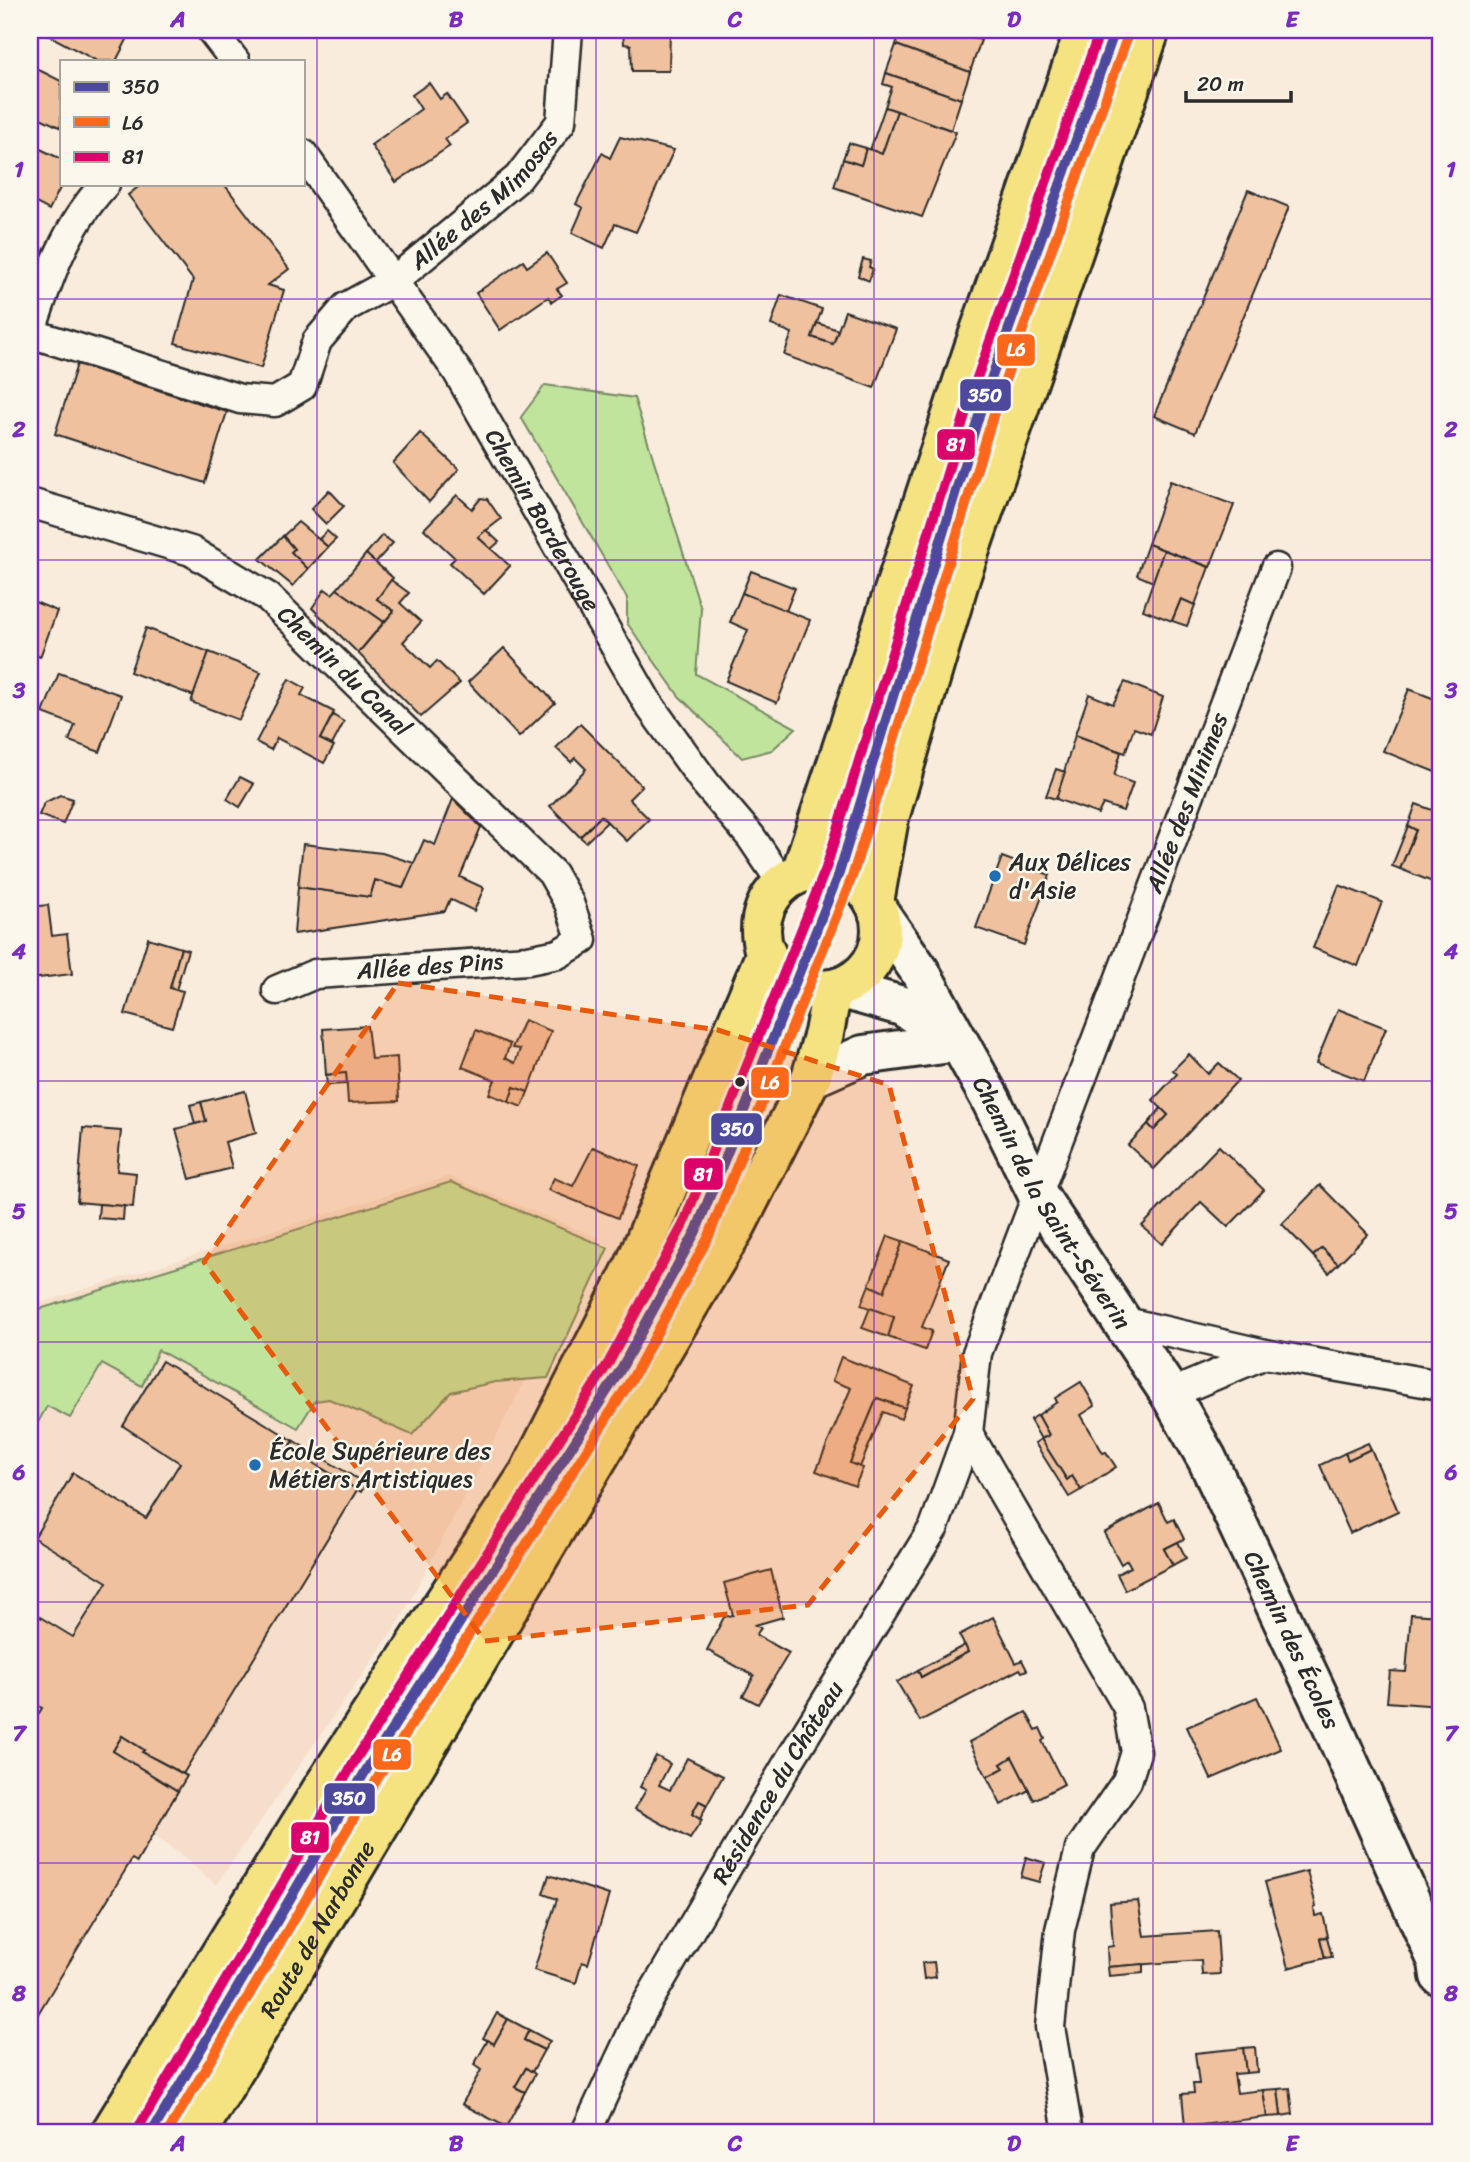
<svg xmlns="http://www.w3.org/2000/svg" width="1470" height="2162" font-family="Sriracha,sans-serif">
	<style>
		.built { fill: #f6dfca }
		.green { fill: #c1e49d; stroke: #768864; stroke-width: 2 }
		.building { fill: #efc19f; stroke: #2b2b2b; stroke-width: 2 }
		.lines { fill: none; stroke-linecap: round; stroke-linejoin: round }
		.street-casing { stroke: #2b2b2b; stroke-width: 33 }
		.secondary-casing { stroke: #2b2b2b; stroke-width: 44 }
		.primary-casing { stroke: #2b2b2b; stroke-width: 44 }
		.street { stroke: #fbf7ec; stroke-width: 28 }
		.secondary { stroke: #fbf7ec; stroke-width: 38 }
		.primary { stroke: #f5e382; stroke-width: 38 }
		.bus-1-casing { stroke: #fbf7ec; stroke-width: 16 }
		.bus-2-casing { stroke: #fbf7ec; stroke-width: 16 }
		.bus-3-casing { stroke: #fbf7ec; stroke-width: 16 }
		.bus-1 { stroke: #4d499d; stroke-width: 10 }
		.bus-2 { stroke: #ff671b; stroke-width: 10 }
		.bus-3 { stroke: #dc006b; stroke-width: 10 }
		.marked { fill: #e8590c; fill-opacity: 0.2; stroke: #e8590c; stroke-width: 5; stroke-dasharray: 14 9; stroke-linejoin: round }
		.grid { fill: none; stroke: #7b2cbf; stroke-width: 2; stroke-opacity: 0.55 }
		.poi-dot { fill: #1f6fb2; stroke: #fbf7ec; stroke-width: 2.5 }
		.bus-dot { fill: #2b2b2b; stroke: #fbf7ec; stroke-width: 2.5 }
		.labels { text-anchor: middle; stroke-width: 5; stroke-linejoin: round; paint-order: stroke }
		.street-label { font-size: 24px; fill: #2b2b2b; stroke: #fbf7ec }
		.poi-label { font-size: 24px; fill: #2b2b2b; stroke: #fbf7ec; text-anchor: start }
		.line-badge { stroke: #fbf7ec; stroke-width: 2.5 }
		.badge-label { font-size: 19px; text-anchor: middle; font-weight: bold; fill: #fff }
		.neatline { fill: none; stroke: #7b2cbf; stroke-width: 2.5 }
		.grid-label { font-size: 23px; text-anchor: middle; font-weight: bold; fill: #7b2cbf }
	</style>
	<rect width="100%" height="100%" fill="#f9ecdd"/>
	<filter id="ink" filterUnits="userSpaceOnUse"><feTurbulence type="fractalNoise" baseFrequency=".0143" numOctaves="2"/><feDisplacementMap in="SourceGraphic" scale="14" xChannelSelector="R" yChannelSelector="G"/><feConvolveMatrix kernelMatrix="1 2 1 2 8 2 1 2 1" color-interpolation-filters="sRGB"/></filter>
	<g filter="url(#ink)">
		<polygon class="built" points="448,1176 600,1238 398,1624 216,1885 177,1852 30,1752 30,1306"/>
		<g class="green">
			<polygon points="545,385 634,398 701,609 696,674 796,728 772,750 742,758 679,696 627,623 627,598 521,417"/>
			<polygon points="451,1182 608,1248 548,1378 495,1382 451,1392 412,1435 329,1399 315,1401 298,1428 158,1350 142,1386 102,1364 70,1418 47,1406 30,1437 30,1312"/>
		</g>
		<g class="building">
			<polygon points="49,30 132,30 116,61 97,61 46,34"/>
			<polygon points="623,30 670,30 669,71 632,71 631,45 624,44"/>
			<polygon points="896,30 953,30 981,40 970,72 896,45 900,31"/>
			<polygon points="896,45 970,72 961,99 886,73"/>
			<polygon points="37,69 61,81 61,128 30,113 30,85"/>
			<polygon points="886,73 961,99 951,130 885,107 892,87 883,84"/>
			<polygon points="429,83 440,99 447,94 467,123 445,139 450,146 396,182 371,145 421,109 412,95"/>
			<polygon points="885,107 897,111 882,154 870,150"/>
			<polygon points="897,111 956,132 922,217 834,187 843,159 861,165 866,148 882,154"/>
			<polygon points="620,137 674,150 636,232 615,224 604,248 572,233 583,208 576,204 602,153 610,158"/>
			<polygon points="849,143 866,148 861,165 843,159"/>
			<polygon points="30,144 61,159 62,184 49,210 30,200"/>
			<polygon points="142,184 224,184 289,269 268,285 284,290 261,368 175,343 193,280 128,195"/>
			<polygon points="1248,190 1289,207 1195,433 1154,416"/>
			<polygon points="547,253 567,283 557,289 562,295 552,302 548,297 500,330 476,293 523,261 527,267"/>
			<polygon points="863,259 871,261 869,267 873,269 869,281 858,276"/>
			<polygon points="781,295 822,309 812,337 833,344 845,311 896,329 874,388 784,355 792,333 771,325"/>
			<polygon points="817,323 838,330 833,344 812,337"/>
			<polygon points="77,364 227,412 205,483 55,434"/>
			<polygon points="420,433 459,469 429,502 393,463"/>
			<polygon points="1170,481 1234,505 1210,567 1148,544"/>
			<polygon points="329,490 344,506 326,524 311,509"/>
			<polygon points="457,495 472,509 481,498 487,499 501,519 478,537 510,566 484,594 450,563 455,558 424,529"/>
			<polygon points="298,522 328,547 308,569 291,552 294,549 283,536"/>
			<polygon points="486,530 499,542 491,549 478,537"/>
			<polygon points="327,531 336,539 328,547 319,539"/>
			<polygon points="382,535 393,543 375,563 366,554"/>
			<polygon points="283,536 294,549 291,552 308,569 293,586 260,559"/>
			<polygon points="1148,544 1164,550 1153,582 1137,575"/>
			<polygon points="1164,550 1209,567 1195,605 1181,599 1172,621 1143,610"/>
			<polygon points="366,554 393,578 377,599 394,611 384,622 337,589"/>
			<polygon points="751,571 795,588 786,611 742,593"/>
			<polygon points="391,580 409,593 400,603 421,622 403,642 430,668 437,661 460,683 421,717 358,653 394,611 377,599"/>
			<polygon points="325,589 332,594 337,589 384,622 358,653 312,608"/>
			<polygon points="742,593 810,620 777,703 726,681 748,630 730,622"/>
			<polygon points="1181,599 1195,605 1187,626 1172,621"/>
			<polygon points="30,600 57,611 40,657 30,653"/>
			<polygon points="146,628 209,652 194,696 130,672"/>
			<polygon points="504,648 555,703 519,737 468,682"/>
			<polygon points="209,652 261,672 239,720 191,702"/>
			<polygon points="59,673 121,695 100,752 69,741 75,725 43,713"/>
			<polygon points="289,679 305,688 301,695 334,712 320,739 334,746 324,763 277,738 271,750 256,742"/>
			<polygon points="1125,682 1163,697 1151,734 1134,728 1125,753 1075,735 1089,694 1113,704"/>
			<polygon points="1409,689 1440,701 1440,774 1383,751"/>
			<polygon points="333,715 344,722 332,745 320,739"/>
			<polygon points="580,724 642,786 629,799 649,819 627,841 601,816 580,837 550,806 586,769 575,758 571,762 556,748"/>
			<polygon points="1075,735 1121,752 1114,776 1133,783 1123,811 1103,804 1098,814 1056,799"/>
			<polygon points="1056,769 1065,772 1056,799 1046,796"/>
			<polygon points="240,777 254,784 240,807 227,799"/>
			<polygon points="60,795 73,799 63,824 39,815 44,803"/>
			<polygon points="453,799 481,827 460,877 484,888 474,911 450,899 445,911 294,934 298,887 370,897 375,880 403,888 424,840 435,845"/>
			<polygon points="1416,804 1440,813 1440,885 1400,869 1416,830 1408,826"/>
			<polygon points="601,816 607,822 586,842 580,837"/>
			<polygon points="1408,826 1416,830 1400,869 1392,866"/>
			<polygon points="303,844 382,853 414,863 403,888 375,880 370,897 298,887"/>
			<polygon points="1002,857 1050,875 1024,945 976,928"/>
			<polygon points="1339,885 1382,902 1358,966 1313,948"/>
			<polygon points="48,905 52,936 67,934 72,974 30,979 30,907"/>
			<polygon points="148,938 181,948 170,988 183,991 172,1027 125,1014"/>
			<polygon points="181,948 188,950 176,990 170,988"/>
			<polygon points="1338,1009 1386,1028 1364,1081 1316,1063"/>
			<polygon points="524,1020 551,1031 528,1092 514,1087 509,1102 489,1094 495,1080 462,1067 476,1030 510,1044 505,1058 515,1063 520,1049 512,1048"/>
			<polygon points="367,1026 371,1059 397,1057 399,1101 348,1103 346,1073 326,1075 323,1029"/>
			<polygon points="1189,1054 1208,1074 1219,1063 1238,1080 1154,1169 1128,1145 1148,1124 1154,1130 1168,1115 1153,1100 1177,1074 1173,1070"/>
			<polygon points="346,1073 347,1084 327,1085 326,1075"/>
			<polygon points="514,1087 528,1092 522,1107 509,1102"/>
			<polygon points="245,1091 256,1133 225,1142 232,1168 190,1179 176,1129 206,1121 201,1102"/>
			<polygon points="201,1102 206,1121 195,1124 190,1105"/>
			<polygon points="1161,1108 1168,1115 1154,1130 1148,1124"/>
			<polygon points="83,1128 121,1131 117,1171 136,1173 133,1207 77,1202"/>
			<polygon points="1219,1146 1264,1190 1228,1227 1201,1202 1162,1244 1142,1226"/>
			<polygon points="593,1147 639,1166 618,1218 548,1190 554,1178 573,1186"/>
			<polygon points="1320,1185 1368,1234 1338,1264 1322,1248 1313,1256 1282,1224"/>
			<polygon points="99,1204 124,1206 123,1220 98,1218"/>
			<polygon points="888,1236 903,1241 884,1292 869,1285"/>
			<polygon points="903,1241 949,1259 922,1327 932,1331 925,1350 888,1337 894,1317 861,1305 869,1285 884,1292"/>
			<polygon points="1322,1248 1338,1264 1329,1273 1313,1256"/>
			<polygon points="870,1308 894,1317 888,1337 862,1328"/>
			<polygon points="841,1357 914,1386 905,1408 877,1398 850,1463 863,1468 855,1486 816,1471 851,1388 832,1381"/>
			<polygon points="162,1361 294,1441 289,1448 357,1490 183,1774 142,1752 144,1750 122,1736 113,1751 178,1791 137,1862 132,1859 30,2027 30,1728 42,1708 30,1701 30,1611 73,1637 107,1582 34,1538 73,1473 146,1518 180,1463 123,1426"/>
			<polygon points="1081,1382 1095,1406 1081,1415 1103,1453 1106,1452 1116,1467 1081,1490 1072,1476 1067,1480 1041,1439 1049,1435 1038,1415 1057,1402 1055,1398"/>
			<polygon points="877,1398 905,1408 901,1419 883,1412 860,1467 850,1463"/>
			<polygon points="1038,1415 1049,1435 1041,1439 1030,1420"/>
			<polygon points="1041,1439 1067,1480 1072,1476 1081,1490 1069,1497 1035,1443"/>
			<polygon points="294,1441 366,1484 361,1492 289,1448"/>
			<polygon points="1368,1443 1371,1449 1348,1460 1345,1453"/>
			<polygon points="1371,1449 1398,1511 1350,1533 1320,1465 1345,1453 1348,1460"/>
			<polygon points="1159,1503 1168,1522 1174,1519 1184,1539 1164,1549 1173,1565 1125,1590 1117,1574 1131,1567 1127,1560 1121,1564 1104,1533"/>
			<polygon points="1178,1542 1186,1558 1173,1565 1164,1549"/>
			<polygon points="771,1570 783,1617 755,1625 761,1628 756,1635 789,1653 758,1704 743,1696 754,1676 707,1650 724,1617 733,1615 724,1583"/>
			<polygon points="1411,1614 1440,1616 1440,1706 1387,1702 1390,1671 1406,1672"/>
			<polygon points="993,1617 1016,1663 1022,1660 1027,1670 1022,1672 1020,1669 920,1721 897,1682 918,1670 921,1677 968,1652 959,1635"/>
			<polygon points="965,1645 968,1652 921,1677 918,1670"/>
			<polygon points="1257,1697 1281,1749 1211,1779 1187,1727"/>
			<polygon points="1026,1712 1036,1730 1040,1728 1045,1739 1042,1741 1064,1784 1034,1800 1012,1757 1001,1764 1004,1768 987,1777 969,1742"/>
			<polygon points="122,1736 144,1750 142,1752 187,1776 178,1791 113,1751"/>
			<polygon points="656,1756 670,1764 659,1785 670,1790 687,1758 723,1776 707,1805 699,1801 692,1814 702,1820 690,1839 635,1809 646,1790 640,1787"/>
			<polygon points="1012,1757 1029,1790 1001,1805 987,1777 1004,1768 1001,1764"/>
			<polygon points="699,1801 707,1805 700,1819 692,1814"/>
			<polygon points="1026,1857 1045,1863 1039,1882 1021,1877"/>
			<polygon points="1307,1871 1316,1906 1314,1907 1315,1916 1323,1914 1328,1936 1320,1938 1325,1958 1288,1968 1265,1882"/>
			<polygon points="549,1875 609,1895 588,1964 582,1962 576,1983 534,1970 557,1899 543,1894"/>
			<polygon points="1138,1901 1144,1936 1217,1931 1220,1974 1202,1975 1201,1960 1108,1967 1107,1947 1113,1946 1110,1903"/>
			<polygon points="1327,1937 1332,1957 1325,1958 1320,1938"/>
			<polygon points="934,1962 936,1977 924,1979 922,1963"/>
			<polygon points="1143,1964 1143,1973 1109,1976 1108,1967"/>
			<polygon points="497,2013 508,2019 494,2044 483,2038"/>
			<polygon points="508,2019 529,2030 524,2040 544,2050 532,2072 526,2068 515,2087 525,2092 506,2127 462,2104 481,2070 474,2065 488,2040 494,2044"/>
			<polygon points="529,2030 550,2041 544,2050 524,2040"/>
			<polygon points="1255,2047 1257,2072 1246,2073 1243,2048"/>
			<polygon points="1243,2048 1246,2073 1234,2074 1237,2093 1263,2090 1267,2117 1185,2127 1182,2094 1194,2093 1193,2084 1199,2084 1195,2053"/>
			<polygon points="526,2068 535,2074 525,2092 515,2087"/>
			<polygon points="1290,2088 1293,2114 1281,2116 1278,2089"/>
			<polygon points="1278,2089 1281,2116 1267,2117 1263,2090"/>
		</g>
		<g class="lines">
			<defs>
				<g id="street">
					<polyline points="211,30 235,61"/>
					<path id="s1" d="M303,154l154,217 192,334 57,79 45,53 31,46"/>
					<path id="s2" d="M30,333l210,66 35,3 27,-16 15,-45 29,-34 49,-27 123,-102 43,-56 7,-92"/>
					<path d="M30,334c18,-55 35,-107 75,-150"/>
					<path id="s3" d="M30,503l161,48 77,46 284,276 17,30 13,37 -24,14 -30,6 -213,14 -38,16"/>
					<polyline points="1117,1320 1265,1354 1440,1385"/>
					<polyline points="1170,1394 1265,1354"/>
					<polyline points="968,1433 1128,1708 1136,1752 1127,1781 1080,1849 1060,1930 1050,2027 1068,2132"/>
					<path id="s4" d="M586,2132l56,-120 149,-254 143,-231 34,-94 9,-80 299,-785"/>
				</g>
				<g id="secondary">
					<path id="s5" d="M878,911l41,59 72,130 47,95 132,199 37,65 123,262 108,241 2,14"/>
					<polyline points="839,988 902,1006 954,1039"/>
					<polyline points="811,1078 863,1055 958,1042"/>
				</g>
				<g id="primary">
					<circle cx="821" cy="930" r="60"/>
					<polyline points="801,873 973,351 1085,30"/>
					<polyline points="874,902 889,818 960,578 1150,30"/>
					<polyline points="111,2132 324,1786 529,1473 635,1265 766,953"/>
					<path id="s6" d="M197,2132l540,-908 74,-146 13,-45 8,-43"/>
				</g>
			</defs>
			<use href="#street" class="street-casing"/>
			<use href="#secondary" class="secondary-casing"/>
			<use href="#primary" class="primary-casing"/>
			<use href="#street" class="street"/>
			<use href="#secondary" class="secondary"/>
			<use href="#primary" class="primary"/>
			<defs>
				<polyline id="bus-1" points="152,2132 368,1767 621,1369 696,1231 839,873 985,396 1115,30"/>
				<polyline id="bus-2" points="168,2132 380,1774 633,1377 709,1236 852,877 998,400 1128,35"/>
				<polyline id="bus-3" points="140,2125 356,1759 609,1362 683,1225 826,868 972,392 1100,30"/>
			</defs>
			<use href="#bus-1" class="bus-1-casing"/>
			<use href="#bus-2" class="bus-2-casing"/>
			<use href="#bus-3" class="bus-3-casing"/>
			<use href="#bus-1" class="bus-1"/>
			<use href="#bus-2" class="bus-2"/>
			<use href="#bus-3" class="bus-3"/>
		</g>
	</g>
	<path class="marked" d="M398,983l320,47 171,55 84,314 -165,206 -323,36 -281,-379z"/>
	<path class="grid" d="M317,30v2102M596,30v2102M874,30v2102M1153,30v2102M30,299h1410M30,560h1410M30,820h1410M30,1081h1410M30,1342h1410M30,1602h1410M30,1863h1410"/>
	<g class="poi-dot">
		<circle cx="995" cy="876" r="7"/>
		<circle cx="255" cy="1465" r="7"/>
	</g>
	<circle class="bus-dot" cx="740" cy="1082" r="6"/>
	<g class="labels">
		<g class="street-label">
			<text dy="8" stroke="none"><textPath href="#s2" startOffset="555">Allée des Mimosas</textPath></text>
			<text dy="8" stroke="none"><textPath href="#s1" startOffset="438">Chemin Borderouge</textPath></text>
			<text dy="8" stroke="none"><textPath href="#s3" startOffset="364">Chemin du Canal</textPath></text>
			<text dy="8" stroke="none"><textPath href="#s4" startOffset="1468">Allée des Minimes</textPath></text>
			<text transform="translate(430 966) rotate(-4)" y="8">Allée des Pins</text>
			<text dy="8" stroke="none"><textPath href="#s5" startOffset="340">Chemin de la Saint-Séverin</textPath></text>
			<text dy="8" stroke="none"><textPath href="#s5" startOffset="840">Chemin des Écoles</textPath></text>
			<text dy="8" stroke="none"><textPath href="#s4" startOffset="399">Résidence du Château</textPath></text>
			<text dy="8" stroke="none"><textPath href="#s6" startOffset="236">Route de Narbonne</textPath></text>
		</g>
		<g class="poi-label">
			<text x="1009" y="870">Aux Délices<tspan x="1009" dy="28">d'Asie</tspan></text>
			<text x="269" y="1459">École Supérieure des<tspan x="269" dy="28">Métiers Artistiques</tspan></text>
		</g>
	</g>
	<g class="line-badge">
		<rect x="996" y="333" width="40" height="34" rx="7" fill="#ff671b"/>
		<rect x="959" y="378" width="53" height="34" rx="7" fill="#4d499d"/>
		<rect x="936" y="428" width="40" height="33" rx="7" fill="#dc006b"/>
		<rect x="750" y="1066" width="40" height="33" rx="7" fill="#ff671b"/>
		<rect x="710" y="1112" width="53" height="34" rx="7" fill="#4d499d"/>
		<rect x="683" y="1157" width="41" height="34" rx="7" fill="#dc006b"/>
		<rect x="372" y="1738" width="40" height="33" rx="7" fill="#ff671b"/>
		<rect x="323" y="1782" width="53" height="33" rx="7" fill="#4d499d"/>
		<rect x="290" y="1821" width="40" height="33" rx="7" fill="#dc006b"/>
	</g>
	<g class="badge-label">
		<text x="1016" y="356">L6</text>
		<text x="985" y="402">350</text>
		<text x="956" y="451">81</text>
		<text x="770" y="1089">L6</text>
		<text x="737" y="1136">350</text>
		<text x="703" y="1181">81</text>
		<text x="392" y="1761">L6</text>
		<text x="349" y="1805">350</text>
		<text x="310" y="1844">81</text>
	</g>
	<rect width="1470" height="2162" fill="none" stroke="#fbf7ec" stroke-width="77"/>
	<rect x="60" y="60" width="245" height="126" fill="#fbf7ec" stroke="#a8a59f" stroke-width="2"/>
	<rect x="74" y="82" width="35" height="10" fill="#4d499d" stroke="#a8a59f" stroke-width="2"/>
	<text x="122" y="94" font-size="21" fill="#2b2b2b">350</text>
	<rect x="74" y="117" width="35" height="10" fill="#ff671b" stroke="#a8a59f" stroke-width="2"/>
	<text x="122" y="130" font-size="21" fill="#2b2b2b">L6</text>
	<rect x="74" y="152" width="35" height="10" fill="#dc006b" stroke="#a8a59f" stroke-width="2"/>
	<text x="122" y="164" font-size="21" fill="#2b2b2b">81</text>
	<path d="M1186 91v10h105v-10" fill="none" stroke="#2b2b2b" stroke-width="3.5"/>
	<text x="1197" y="91" font-size="21" fill="#2b2b2b" stroke="#fbf7ec" stroke-width="5" paint-order="stroke">20 m</text>
	<rect x="38" y="38" width="1394" height="2086" class="neatline"/>
	<g class="grid-label">
		<text x="178" y="27">A</text>
		<text x="456" y="27">B</text>
		<text x="735" y="27">C</text>
		<text x="1014" y="27">D</text>
		<text x="1292" y="27">E</text>
		<text x="19" y="177">1</text>
		<text x="1451" y="177">1</text>
		<text x="19" y="437">2</text>
		<text x="1451" y="437">2</text>
		<text x="19" y="698">3</text>
		<text x="1451" y="698">3</text>
		<text x="19" y="959">4</text>
		<text x="1451" y="959">4</text>
		<text x="19" y="1219">5</text>
		<text x="1451" y="1219">5</text>
		<text x="19" y="1480">6</text>
		<text x="1451" y="1480">6</text>
		<text x="19" y="1741">7</text>
		<text x="1451" y="1741">7</text>
		<text x="19" y="2001">8</text>
		<text x="1451" y="2001">8</text>
		<text x="178" y="2151">A</text>
		<text x="456" y="2151">B</text>
		<text x="735" y="2151">C</text>
		<text x="1014" y="2151">D</text>
		<text x="1292" y="2151">E</text>
	</g>
</svg>
